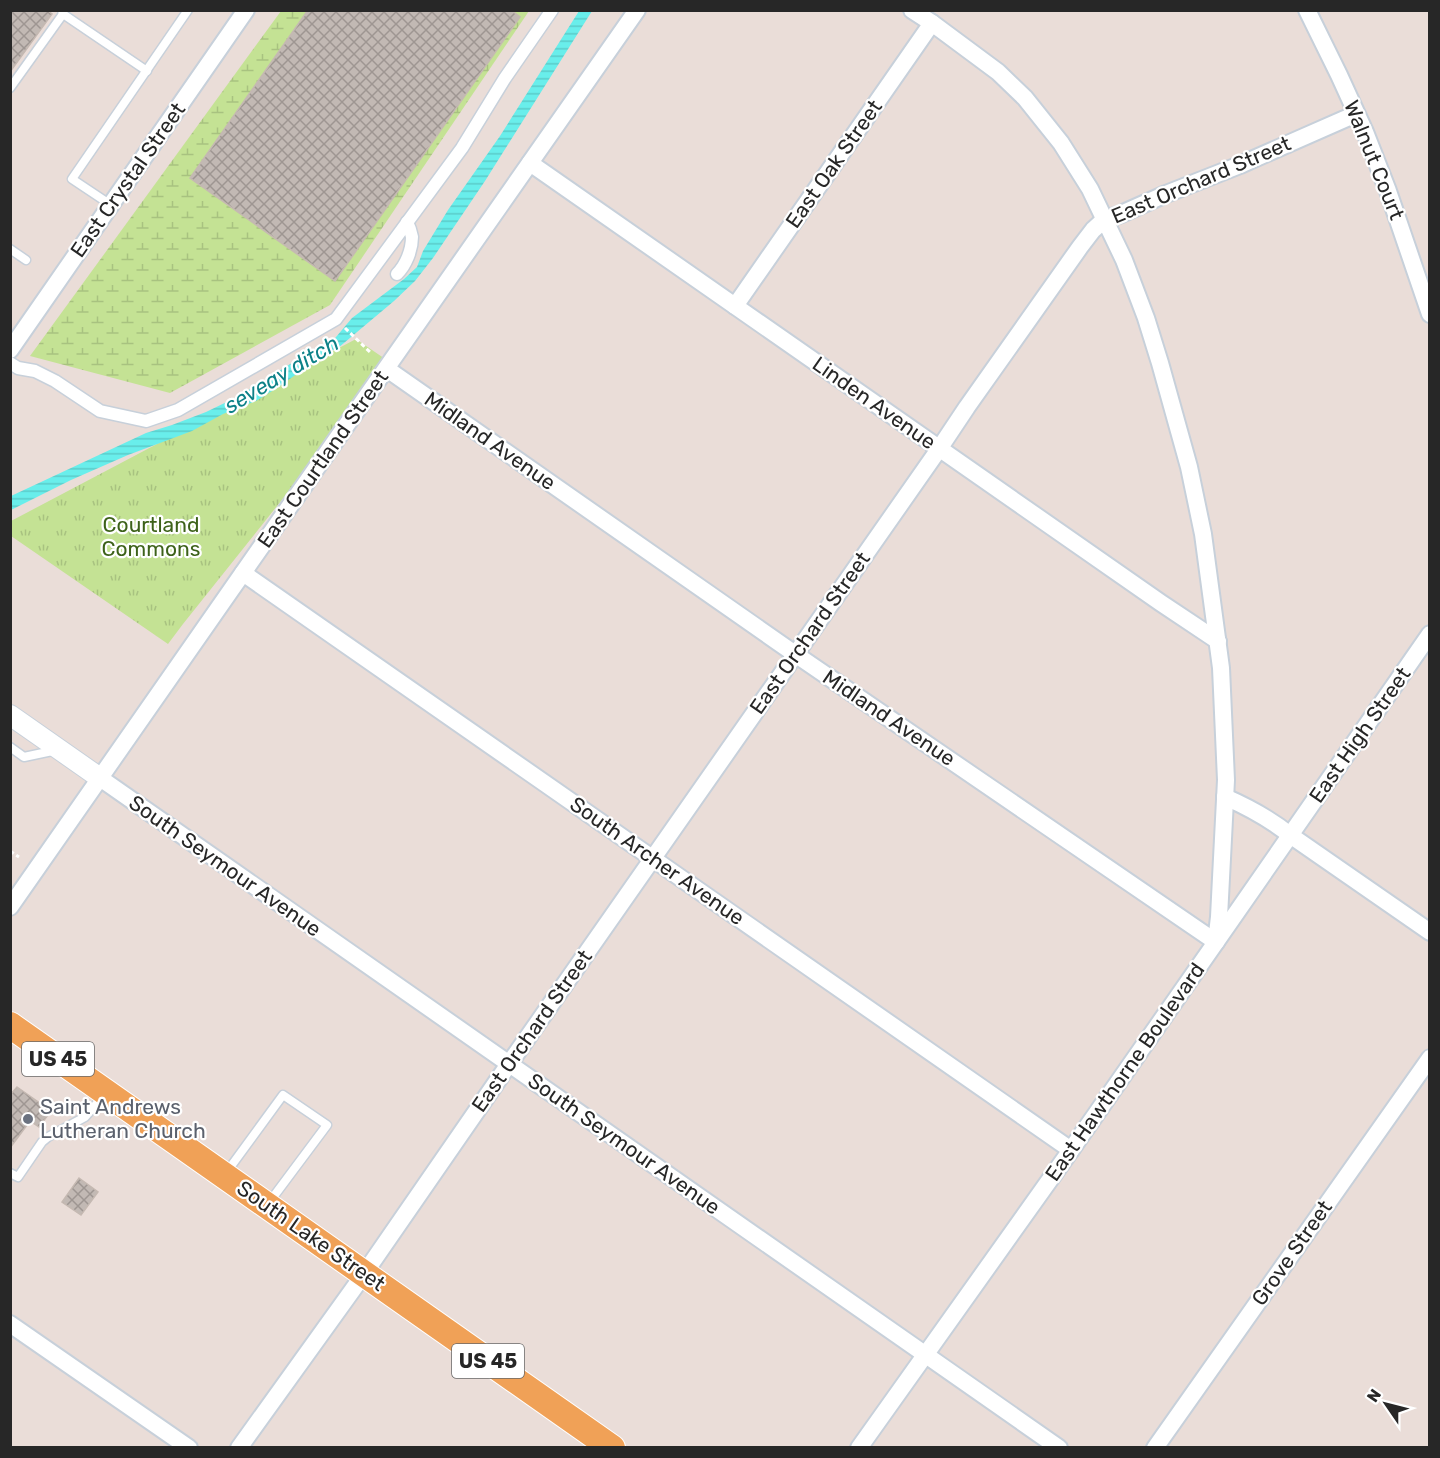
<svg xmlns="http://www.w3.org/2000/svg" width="1440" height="1458" font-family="Rubik,sans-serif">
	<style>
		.wetland { fill: url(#wetland-marsh) }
		.park { fill: url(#park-tufts) }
		.water { fill: url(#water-rules) }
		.building { fill: url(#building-cross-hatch); stroke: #c5b9b2; stroke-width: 1.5 }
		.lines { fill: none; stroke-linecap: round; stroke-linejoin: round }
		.service-casing { stroke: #c7d0da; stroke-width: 11 }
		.pedestrian-casing { stroke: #c7d0da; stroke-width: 15 }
		.minor-casing { stroke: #c7d0da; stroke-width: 20 }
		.tertiary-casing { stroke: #c7d0da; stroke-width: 22 }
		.primary-casing { stroke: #fff; stroke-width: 28 }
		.path { stroke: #fff; stroke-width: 3; stroke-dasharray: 4.5 3; stroke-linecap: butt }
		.service { stroke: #fff; stroke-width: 8 }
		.pedestrian { stroke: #fff; stroke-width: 12 }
		.minor { stroke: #fff; stroke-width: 16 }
		.tertiary { stroke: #fff; stroke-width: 20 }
		.primary { stroke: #f0a157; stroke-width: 26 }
		.worship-dot { fill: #6b7280; stroke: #fff; stroke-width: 2 }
		.labels { text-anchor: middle; stroke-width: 4.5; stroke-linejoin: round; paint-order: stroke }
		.shield { fill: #fff; stroke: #686868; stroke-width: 1.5 }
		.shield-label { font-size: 20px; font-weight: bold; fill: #272727 }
		.street-label { font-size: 21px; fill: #272727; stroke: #fff }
		.park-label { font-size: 21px; fill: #3d6219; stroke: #fff }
		.worship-label { font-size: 21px; fill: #5b616d; stroke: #fff; text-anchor: start }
		.water-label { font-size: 22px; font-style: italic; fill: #0d8188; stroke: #fff }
	</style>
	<defs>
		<pattern id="wetland-marsh" width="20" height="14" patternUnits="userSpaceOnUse" patternTransform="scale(1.5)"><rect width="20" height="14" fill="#c4e294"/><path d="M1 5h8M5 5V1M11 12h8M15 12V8" fill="none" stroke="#a8c280"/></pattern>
		<pattern id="park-tufts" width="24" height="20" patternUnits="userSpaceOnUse" patternTransform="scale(1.5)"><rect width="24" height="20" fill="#c4e294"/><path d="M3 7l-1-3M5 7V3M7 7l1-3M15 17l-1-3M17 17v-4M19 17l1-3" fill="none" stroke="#a8c280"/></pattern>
		<pattern id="water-rules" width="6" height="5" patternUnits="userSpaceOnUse" patternTransform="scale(1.5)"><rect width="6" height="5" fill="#69eeeb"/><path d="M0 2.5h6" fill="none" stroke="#5bccca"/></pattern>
		<pattern id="building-cross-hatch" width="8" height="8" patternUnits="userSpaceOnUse" patternTransform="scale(1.5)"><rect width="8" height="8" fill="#c2b9b4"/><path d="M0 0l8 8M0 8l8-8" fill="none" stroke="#9e9692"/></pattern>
	</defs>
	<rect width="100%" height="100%" fill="#eaddd8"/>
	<polygon class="wetland" points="281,11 529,11 330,305 170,393 30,356"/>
	<polygon class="park" points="356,339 391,363 183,624 168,644 11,536 11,521"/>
	<polygon class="water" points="579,11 592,11 485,181 433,258 415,281 394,301 338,348 325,354 277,388 256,401 223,414 192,431 128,455 71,480 11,510 11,496 146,433 172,425 206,412 239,396 295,361 331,343 352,318 404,279 417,267 423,251 448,210 500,136"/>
	<g class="building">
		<polygon points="10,10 47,10 52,14 10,72"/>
		<polygon points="308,10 511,10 520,17 335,281 190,178"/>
		<polygon points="17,1087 51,1111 39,1127 30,1121 10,1148 10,1095"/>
		<polygon points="79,1178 98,1192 81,1215 62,1202"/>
	</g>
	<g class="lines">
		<defs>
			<g id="service">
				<polyline points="62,10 63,14 147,71"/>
				<polyline points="10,88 63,14"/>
				<polyline points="111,205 72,179 188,10"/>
				<polyline points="10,249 26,260"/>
				<polyline points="10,747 24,757 57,750"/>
				<polyline points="10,1173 18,1177 42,1142 48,1137 85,1117 104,1095"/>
				<polyline points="226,1173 283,1095 327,1125 268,1204"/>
			</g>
			<g id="pedestrian">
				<path d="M397,274c9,-9 15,-24 15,-37 -1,-5 -3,-11 -5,-15"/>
				<polyline points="10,363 18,368 35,371 55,381 100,411 146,421 178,410 336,319 462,148 505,78 552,10"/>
			</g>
			<g id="minor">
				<polyline points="1307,10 1339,75 1365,132 1388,191 1430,314"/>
				<polyline points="530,163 1161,603 1218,641"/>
				<polyline points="735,306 932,23"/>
				<polyline points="10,350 246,10"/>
				<polyline points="387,369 795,654 1216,942 1430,634"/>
				<polyline points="243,573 1071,1150"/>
				<polyline points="100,778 1059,1448"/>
				<path d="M1225,797c23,10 45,22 65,38l140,97"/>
				<polyline points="10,907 231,590 637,10"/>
				<polyline points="10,1324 189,1448"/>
				<polyline points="239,1448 364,1274 509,1064 939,449 967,407 1080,247 1093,230 1104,220 1121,214 1166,194 1240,165 1356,114"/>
				<polyline points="859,1448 1071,1150 1216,942 1219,917 1226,780 1221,668 1203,534 1189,467 1160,363 1146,318 1124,260 1090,189 1061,143 1025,98 998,72 932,23 912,10"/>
				<polyline points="1155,1448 1430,1058"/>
			</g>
			<polyline id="tertiary" points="10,715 100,778"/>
			<polyline id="primary" points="10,1025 612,1448"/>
		</defs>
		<use href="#service" class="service-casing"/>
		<use href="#pedestrian" class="pedestrian-casing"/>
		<use href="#minor" class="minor-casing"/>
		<use href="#tertiary" class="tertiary-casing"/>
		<use href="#primary" class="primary-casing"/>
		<g class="path">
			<polyline points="345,328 372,354"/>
			<polyline points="10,851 19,857"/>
		</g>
		<use href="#service" class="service"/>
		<use href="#pedestrian" class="pedestrian"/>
		<use href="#minor" class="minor"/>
		<use href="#tertiary" class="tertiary"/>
		<use href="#primary" class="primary"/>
	</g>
	<circle class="worship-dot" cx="28" cy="1119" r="6"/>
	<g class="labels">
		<g class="shield">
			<rect x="22" y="1042" width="72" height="34" rx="4.5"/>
			<rect x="452" y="1344" width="72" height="34" rx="4.5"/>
		</g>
		<g class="shield-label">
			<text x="58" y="1066">US 45</text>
			<text x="488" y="1368">US 45</text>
		</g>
		<g class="street-label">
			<text transform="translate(1374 160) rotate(68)" y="7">Walnut Court</text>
			<text transform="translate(834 164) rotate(-55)" y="7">East Oak Street</text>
			<text transform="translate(128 180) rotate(-55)" y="7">East Crystal Street</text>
			<text transform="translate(1201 180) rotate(-23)" y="7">East Orchard Street</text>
			<text transform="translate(874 403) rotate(35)" y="7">Linden Avenue</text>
			<text transform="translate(490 441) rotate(35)" y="7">Midland Avenue</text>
			<text transform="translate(323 459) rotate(-55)" y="7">East Courtland Street</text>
			<text transform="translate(810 633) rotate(-55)" y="7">East Orchard Street</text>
			<text transform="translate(889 718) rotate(34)" y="7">Midland Avenue</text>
			<text transform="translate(1360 735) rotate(-55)" y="7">East High Street</text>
			<text transform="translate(657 861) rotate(35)" y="7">South Archer Avenue</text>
			<text transform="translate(225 866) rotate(35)" y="7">South Seymour Avenue</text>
			<text transform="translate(532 1031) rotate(-55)" y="7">East Orchard Street</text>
			<text transform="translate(1125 1072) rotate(-55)" y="7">East Hawthorne Boulevard</text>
			<text transform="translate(624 1144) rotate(35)" y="7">South Seymour Avenue</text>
			<text transform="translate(311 1236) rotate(35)" y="7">South Lake Street</text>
			<text transform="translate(1292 1253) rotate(-55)" y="7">Grove Street</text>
		</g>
		<g class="park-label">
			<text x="151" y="532">Courtland<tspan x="151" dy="24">Commons</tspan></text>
		</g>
		<g class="worship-label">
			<text x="40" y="1114">Saint Andrews<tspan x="40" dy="24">Lutheran Church</tspan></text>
		</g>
		<g class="water-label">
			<text transform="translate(281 374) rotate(-31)" y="8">seveay ditch</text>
		</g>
	</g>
	<rect width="1440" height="1458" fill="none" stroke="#272727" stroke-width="24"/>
	<g transform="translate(1386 1404) rotate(305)" stroke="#ffffff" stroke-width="4.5" paint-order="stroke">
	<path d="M0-4.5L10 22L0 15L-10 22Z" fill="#272727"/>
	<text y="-9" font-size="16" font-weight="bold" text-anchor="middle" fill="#272727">N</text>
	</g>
</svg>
